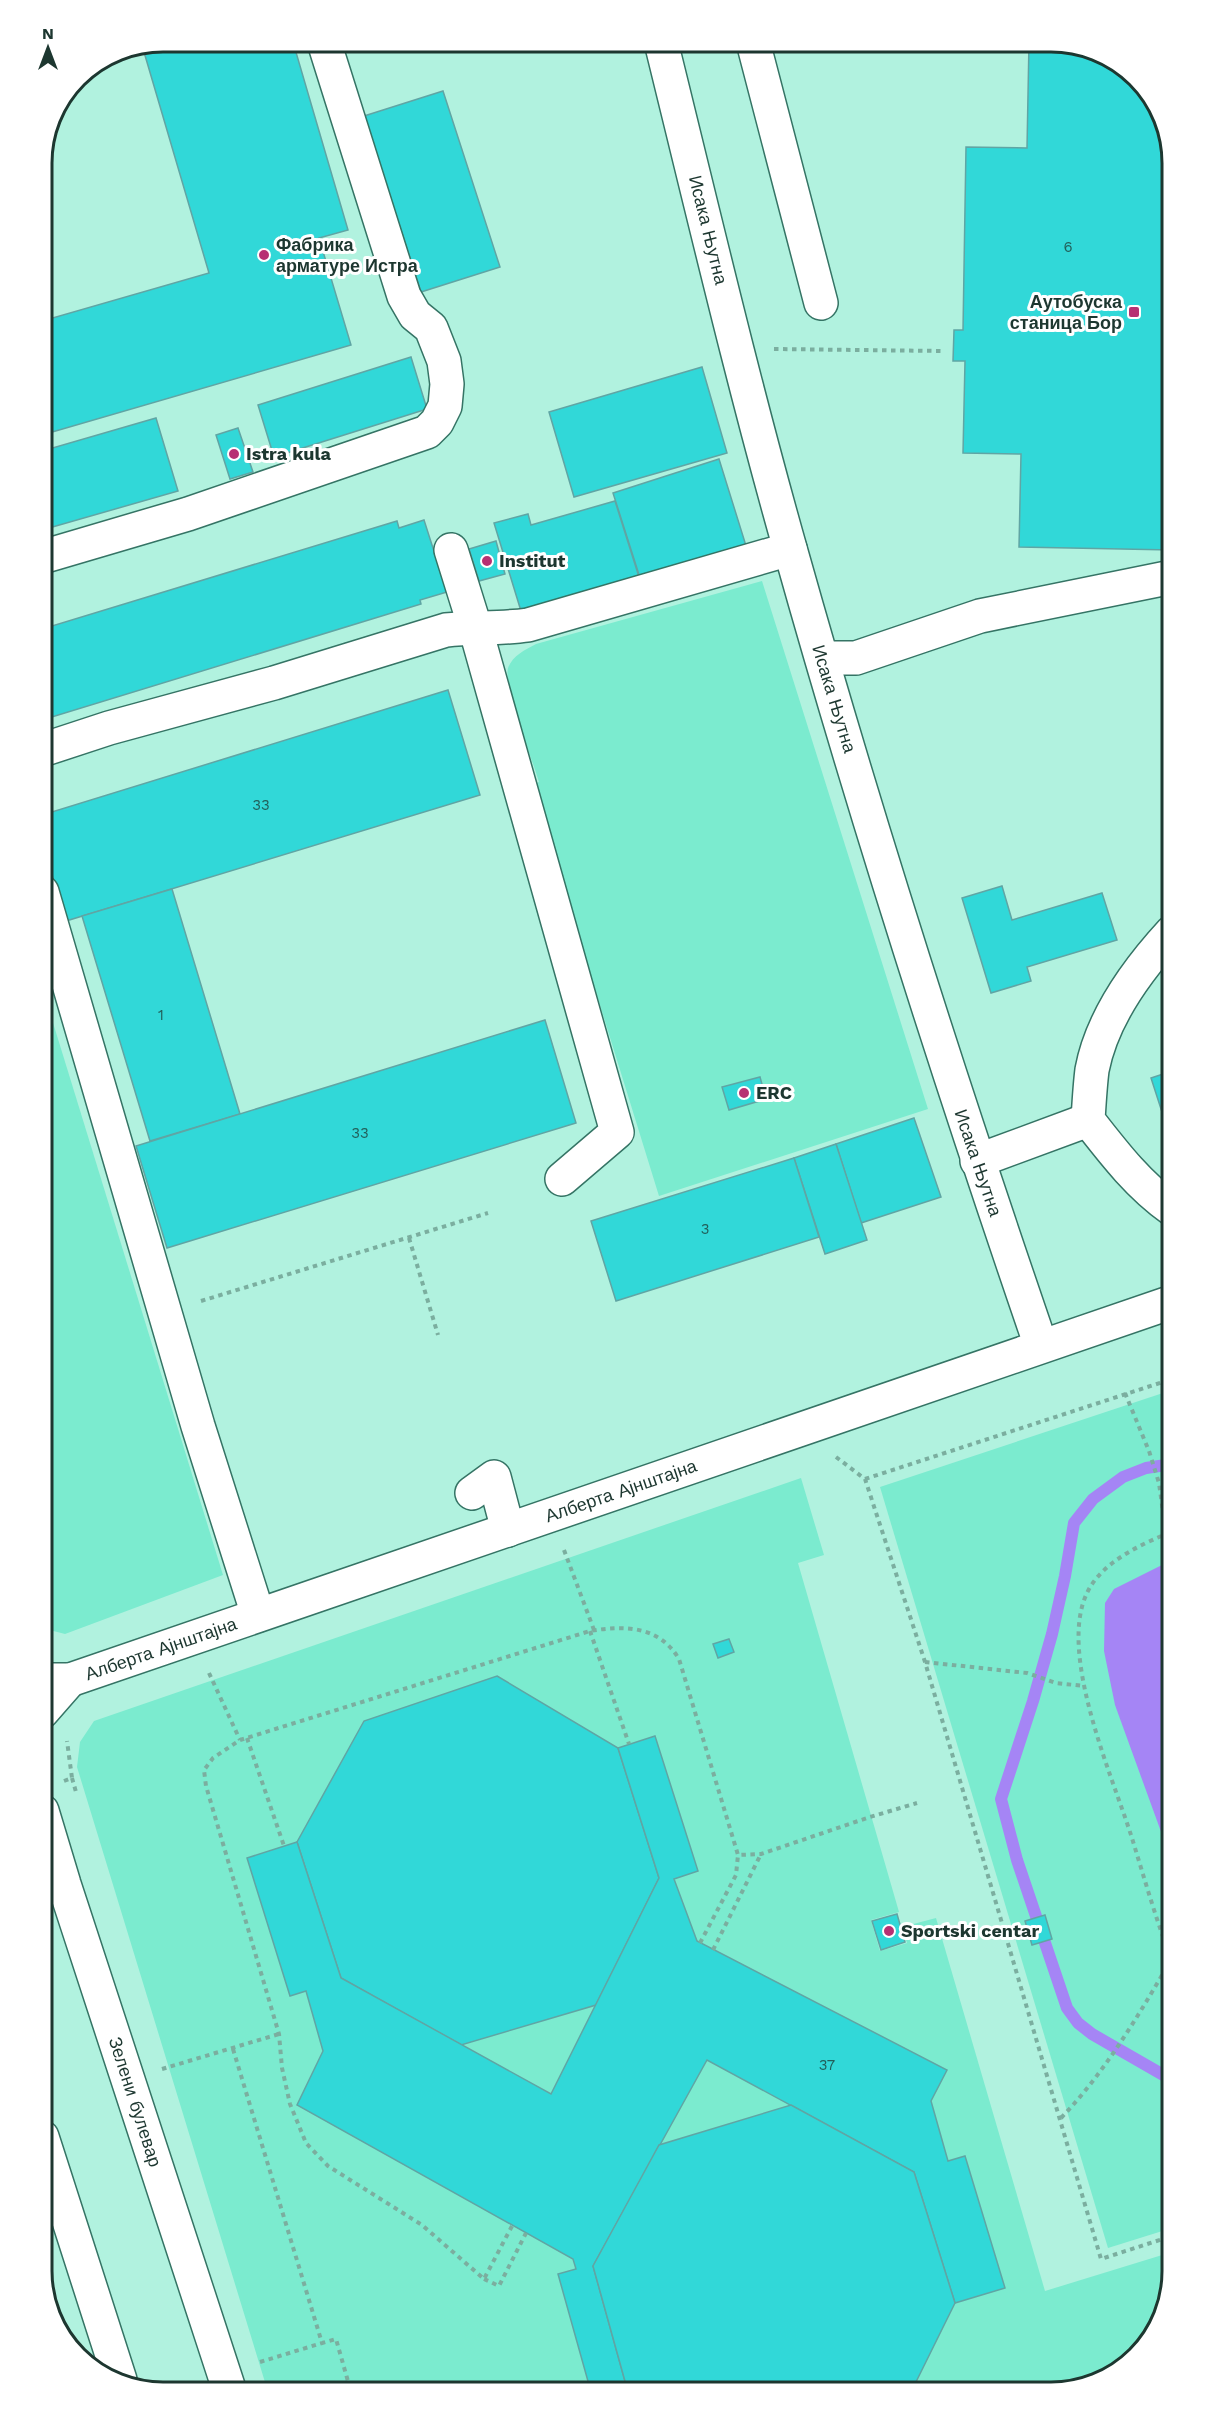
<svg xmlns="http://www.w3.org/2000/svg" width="1214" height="2434" font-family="'Work Sans',sans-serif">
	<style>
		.green { fill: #7bebcf }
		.water { fill: #a585f5 }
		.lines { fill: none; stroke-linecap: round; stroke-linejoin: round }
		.stream { stroke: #a585f5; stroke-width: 12 }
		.building { fill: #31d8d8; stroke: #60a5a4; stroke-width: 1.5 }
		.minor-casing { stroke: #357465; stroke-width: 36 }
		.path { stroke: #7bae9f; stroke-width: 4; stroke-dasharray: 4.5 4.5; stroke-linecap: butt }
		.minor { stroke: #fff; stroke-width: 33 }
		.poi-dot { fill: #b73073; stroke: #fff; stroke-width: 2 }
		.labels { text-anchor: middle; stroke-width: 6; stroke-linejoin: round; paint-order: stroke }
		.number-label { font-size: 15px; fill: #225f5a }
		.street-label { font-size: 18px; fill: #1d3730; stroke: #fff }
		.poi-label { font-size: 18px; font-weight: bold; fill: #1d3730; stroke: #fff; text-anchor: start }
		.rim { fill: none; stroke: #1d3730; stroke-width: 3 }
	</style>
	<rect width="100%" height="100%" fill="#b1f2df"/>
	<g class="green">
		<path d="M762,581l166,528 -269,87 -127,-411 7,-3c-6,-21 -36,-97 -31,-114 5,-13 17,-18 28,-24z"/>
		<polygon points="42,987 223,1575 65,1634 42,1628"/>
		<polygon points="1172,1390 1172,2228 1108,2248 880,1487"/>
		<polygon points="801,1478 824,1555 798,1563 899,1912 871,1920 880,1951 907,1943 902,1927 936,1918 1045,2291 1172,2252 1172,2271 1151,2338 1097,2383 1051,2392 268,2392 77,1767 80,1742 94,1721"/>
	</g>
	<polygon class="water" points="1172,1560 1172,1862 1115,1705 1104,1651 1105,1603 1114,1589"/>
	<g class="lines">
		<polyline class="stream" points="1172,2080 1092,2034 1078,2023 1067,2008 1017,1860 1001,1799 1033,1701 1052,1634 1065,1576 1074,1523 1093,1499 1123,1477 1146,1468 1172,1464"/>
	</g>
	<g class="building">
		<polygon points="163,42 293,42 348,230 319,238 351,345 42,435 42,321 209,273 144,52 94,67 117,51"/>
		<polygon points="1029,42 1059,42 1124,67 1163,117 1172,163 1172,550 1019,547 1021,454 963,453 965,361 953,361 954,330 963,330 966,147 1027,148"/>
		<polygon points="443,91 500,267 421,292 364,116"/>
		<polygon points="411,357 427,409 274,457 258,405"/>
		<polygon points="702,367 727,453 574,497 549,412"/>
		<polygon points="156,418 178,491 42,530 42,451"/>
		<polygon points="238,428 253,472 230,479 216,435"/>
		<polygon points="719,459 747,549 641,581 613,493"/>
		<polygon points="615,501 639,577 521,611 494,523 528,514 531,525"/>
		<polygon points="424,520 447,592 420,600 421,604 42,720 42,629 397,521 399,528"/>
		<polygon points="496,541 505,574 479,581 469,549"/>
		<polygon points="448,690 480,795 66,921 42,842 42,815"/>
		<polygon points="1002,886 1012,920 1102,893 1117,940 1027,967 1031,981 991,993 962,898"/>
		<polygon points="172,889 240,1114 150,1141 82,916"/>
		<polygon points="545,1020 576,1123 167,1248 136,1146"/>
		<polygon points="1172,1071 1172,1108 1162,1112 1151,1078"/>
		<polygon points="760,1077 766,1099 729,1110 722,1087"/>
		<polygon points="914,1118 941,1197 861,1223 836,1144"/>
		<polygon points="836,1144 867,1240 825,1254 794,1158"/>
		<polygon points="794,1158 819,1237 616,1301 591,1221"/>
		<polygon points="729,1639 734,1652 718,1658 713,1644"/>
		<polygon points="497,1676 618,1748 659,1878 596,2005 461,2045 341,1978 297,1842 364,1721"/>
		<polygon points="655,1736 698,1871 674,1879 697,1941 947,2070 931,2101 948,2161 965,2156 1005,2288 955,2303 914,2172 707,2060 593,2266 628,2392 591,2392 558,2274 576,2269 573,2259 297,2105 323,2051 306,1991 290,1996 247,1858 297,1842 341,1978 551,2094 659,1878 618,1748"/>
		<polygon points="897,1914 905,1942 881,1950 872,1921"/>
		<polygon points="1045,1915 1052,1939 1032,1945 1025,1921"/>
		<polygon points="791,2105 914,2172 955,2303 911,2392 628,2392 593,2266 659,2145"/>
	</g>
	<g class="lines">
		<defs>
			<g id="minor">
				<path d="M661,42c42,170 82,341 130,510 75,267 160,532 250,794"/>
				<polyline points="753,42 821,303"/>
				<polyline points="451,550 475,627 617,1132 562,1179"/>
				<polyline points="42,557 188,514 427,432 437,422 445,406 447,384 444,361 431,328 415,315 404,296 324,42"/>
				<polyline points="822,658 856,658 980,616 1172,577"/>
				<path d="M42,750l67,-22 165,-45 172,-53c27,-3 54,-1 82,-5l262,-76"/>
				<polyline points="42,892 198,1426 258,1615"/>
				<polyline points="977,1161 1088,1120"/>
				<path d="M1172,1209c-34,-24 -59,-57 -84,-89 1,-16 2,-34 4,-50 10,-53 45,-100 80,-138"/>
				<polyline points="472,1493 494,1477 508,1530"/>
				<polyline points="42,1680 70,1680 1172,1302"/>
				<polyline points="42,1712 70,1680"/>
				<polyline points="42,1811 64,1884 230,2392"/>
				<polyline points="42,2137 120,2380"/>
			</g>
		</defs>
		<use href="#minor" class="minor-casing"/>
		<g class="path">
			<polyline points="774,349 943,351"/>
			<polyline points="409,1238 438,1335"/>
			<polyline points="201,1301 488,1213"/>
			<path d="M1125,1393l24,58 10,32 7,51c-28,12 -65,29 -79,59 -29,60 24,180 44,242 13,42 25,85 41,126"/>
			<polyline points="836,1457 865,1479 925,1662 1101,2259 1172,2236"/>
			<polyline points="865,1479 1172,1379"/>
			<polyline points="564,1550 594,1630"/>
			<polyline points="590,1631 629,1744"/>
			<polyline points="925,1662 1027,1673 1056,1683 1084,1686"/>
			<polyline points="209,1673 240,1740"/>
			<polyline points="247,1738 284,1846"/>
			<polyline points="72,1778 76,1792"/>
			<polyline points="64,1781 72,1778 67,1741"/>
			<polyline points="700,1943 736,1875 738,1855"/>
			<polyline points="713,1950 761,1854"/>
			<polyline points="233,2049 322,2343 336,2339 351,2392"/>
			<polyline points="162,2069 279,2034"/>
			<path d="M1061,2118c45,-47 77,-102 110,-158"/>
			<path d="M512,2226l-28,53 -62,-54 -94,-59 -22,-23 -16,-39 -8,-36 -3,-34 -73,-248 -2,-16 9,-12 27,-18 350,-109c36,-6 69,-5 89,28l59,196 23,-1 109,-37 47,-14"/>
			<polyline points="484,2279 499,2286 526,2233"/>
			<polyline points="260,2362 322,2343"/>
		</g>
		<use href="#minor" class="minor"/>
	</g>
	<g class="poi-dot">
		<circle cx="264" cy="255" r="6"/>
		<rect x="1128" y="306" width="12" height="12" rx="3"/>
		<circle cx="234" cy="454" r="6"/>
		<circle cx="487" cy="561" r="6"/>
		<circle cx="744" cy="1093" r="6"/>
		<circle cx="889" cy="1931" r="6"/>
	</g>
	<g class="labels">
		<g class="number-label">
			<text x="1068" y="252">6</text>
			<text x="261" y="810">33</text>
			<text x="161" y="1020">1</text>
			<text x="360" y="1138">33</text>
			<text x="705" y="1234">3</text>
			<text x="827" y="2070">37</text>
		</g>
		<g class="street-label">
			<text transform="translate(708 230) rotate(76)" y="6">Исака Њутна</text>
			<text transform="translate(834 699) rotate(73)" y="6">Исака Њутна</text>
			<text transform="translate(978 1163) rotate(71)" y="6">Исака Њутна</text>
			<text transform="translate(621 1491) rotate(-19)" y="6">Алберта Ајнштајна</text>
			<text transform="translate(161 1649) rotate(-19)" y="6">Алберта Ајнштајна</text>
			<text transform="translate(135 2102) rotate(72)" y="6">Зелени булевар</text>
		</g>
		<g class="poi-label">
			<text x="276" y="251">Фабрика<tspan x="276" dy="21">арматуре Истра</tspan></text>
			<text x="1122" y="308" text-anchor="end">Аутобуска<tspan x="1122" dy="21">станица Бор</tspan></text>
			<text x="246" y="460">Istra kula</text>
			<text x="499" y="567">Institut</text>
			<text x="756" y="1099">ERC</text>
			<text x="901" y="1937">Sportski centar</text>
		</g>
	</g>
	<path d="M0 0H1214V2434H0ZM163 52H1051A111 111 0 0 1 1162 163V2271A111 111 0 0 1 1051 2382H163A111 111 0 0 1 52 2271V163A111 111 0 0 1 163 52Z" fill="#fff" fill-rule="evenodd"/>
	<path class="rim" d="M163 52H1051A111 111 0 0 1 1162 163V2271A111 111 0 0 1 1051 2382H163A111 111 0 0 1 52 2271V163A111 111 0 0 1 163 52Z"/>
	<g transform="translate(48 48)" stroke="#ffffff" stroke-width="4.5" paint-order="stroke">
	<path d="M0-4.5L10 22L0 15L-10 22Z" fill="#1d3730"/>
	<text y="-9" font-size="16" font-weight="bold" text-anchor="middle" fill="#1d3730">N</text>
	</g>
</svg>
